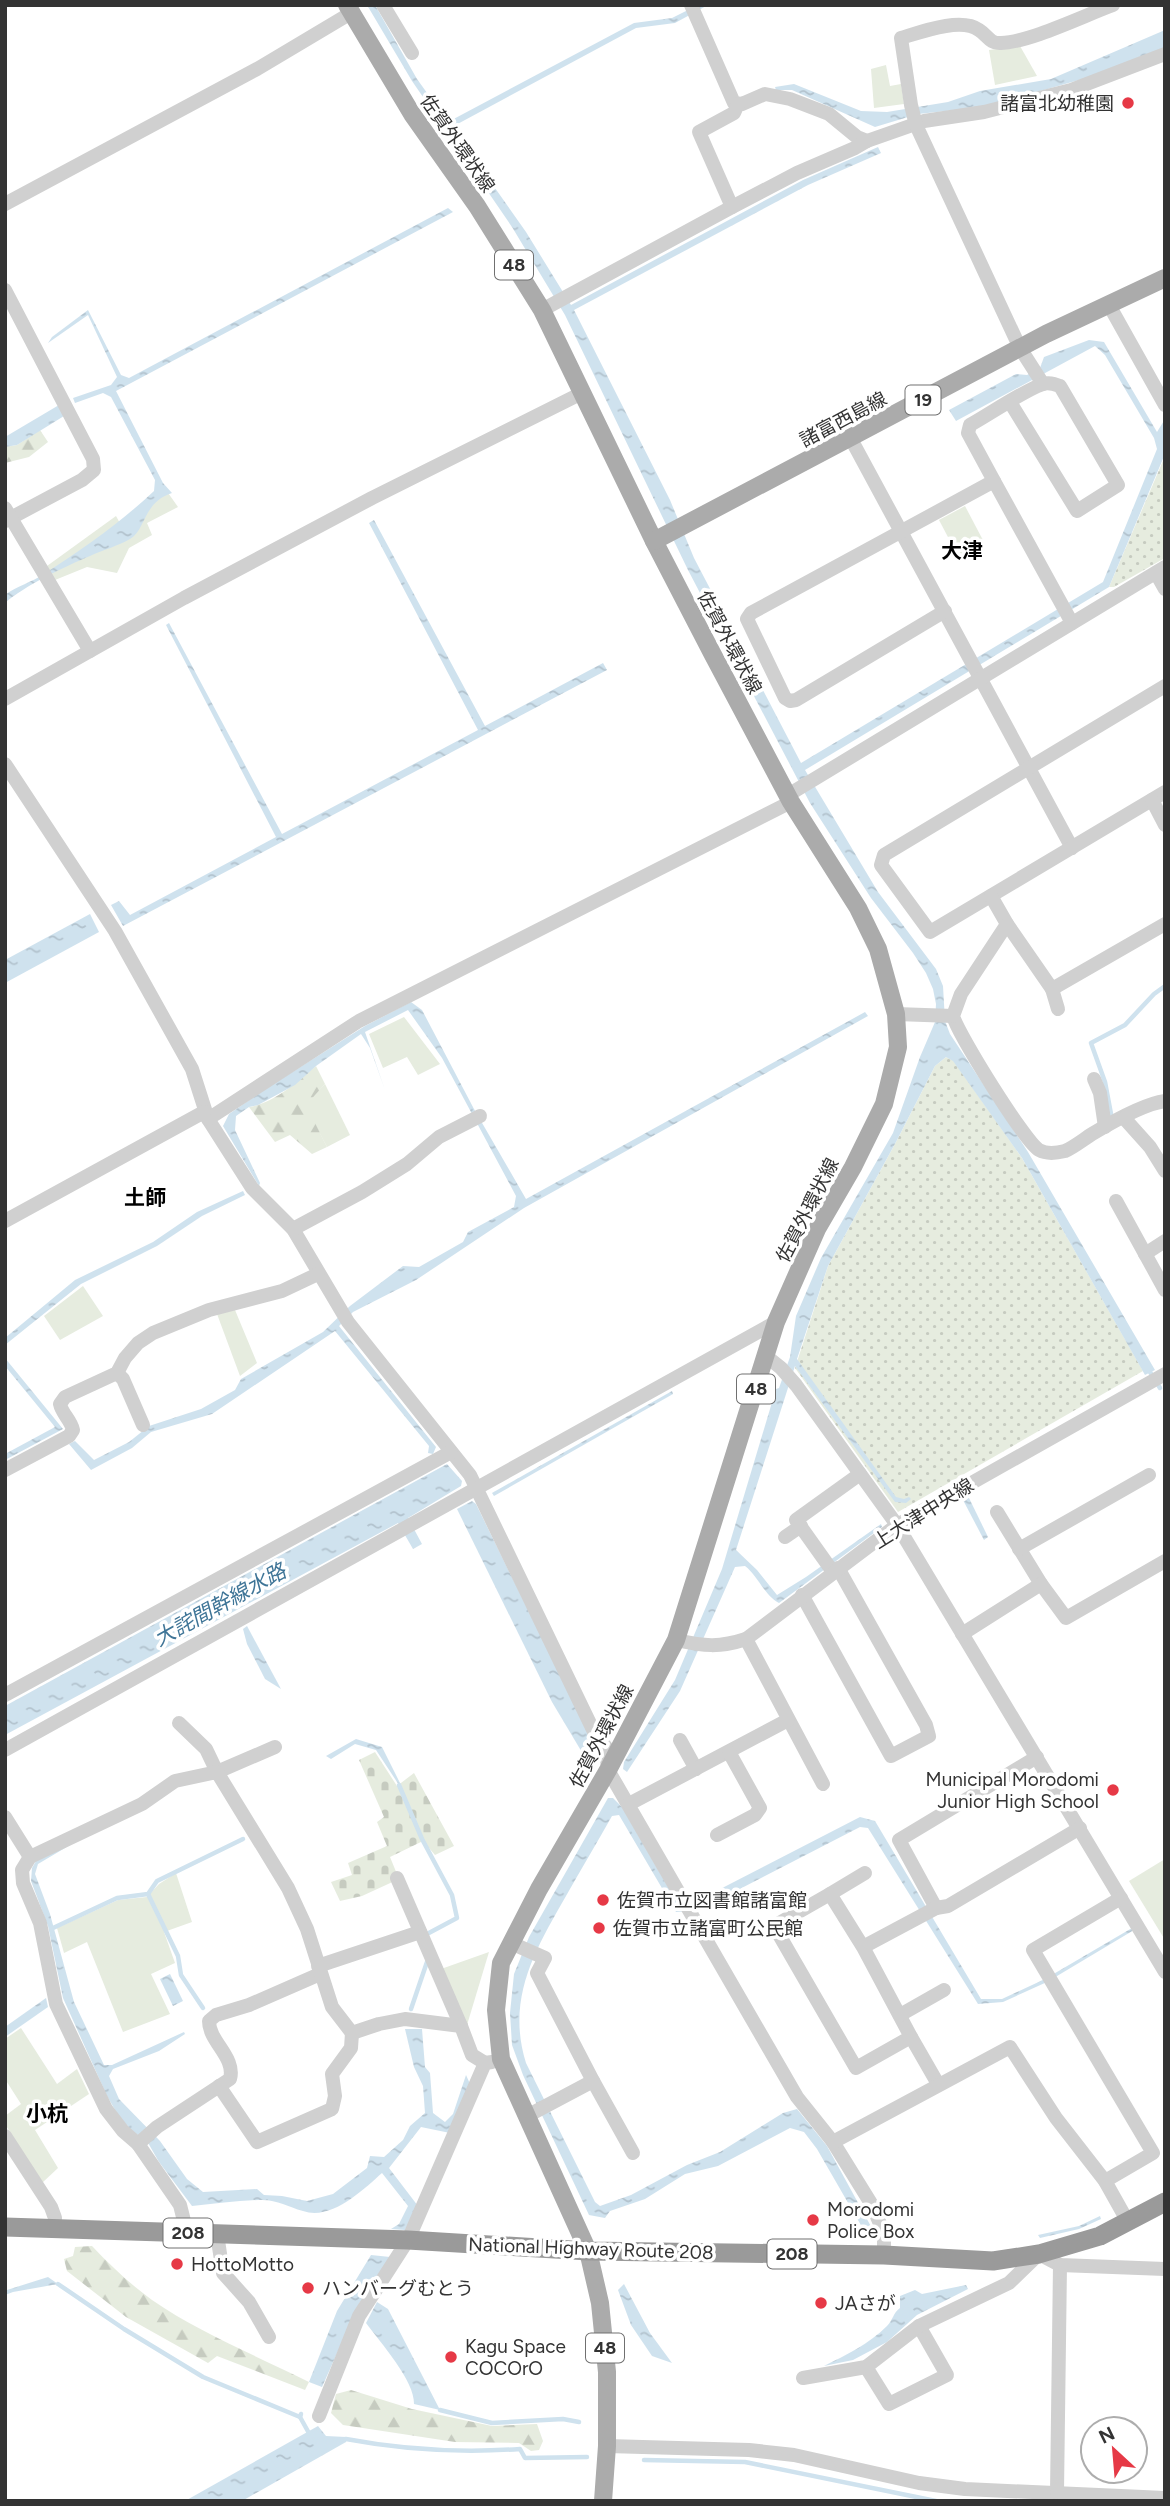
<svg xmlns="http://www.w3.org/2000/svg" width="1170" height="2506" font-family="Figtree,'Noto Sans JP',sans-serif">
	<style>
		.green { fill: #e6ecdf }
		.forest { fill: url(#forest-firs) }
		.cemetery { fill: url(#cemetery-stones) }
		.park { fill: url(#park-dots) }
		.water { fill: url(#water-ripples) }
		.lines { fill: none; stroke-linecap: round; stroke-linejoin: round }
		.stream { stroke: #cfe2ee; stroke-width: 4.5 }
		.minor { stroke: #d0d0d0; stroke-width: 14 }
		.major { stroke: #ababab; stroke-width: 18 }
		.highway { stroke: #9a9a9a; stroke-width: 19 }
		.poi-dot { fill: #e63946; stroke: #fff; stroke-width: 2.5 }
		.labels { text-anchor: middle; stroke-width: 7; stroke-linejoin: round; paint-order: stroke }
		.shield { fill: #fff; stroke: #707070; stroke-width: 2 }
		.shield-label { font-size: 18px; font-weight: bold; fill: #333 }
		.poi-label { font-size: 19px; fill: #333; stroke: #fff; text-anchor: start }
		.street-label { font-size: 19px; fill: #333; stroke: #fff }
		.neighbourhood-label { font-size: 21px; font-weight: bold; fill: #000; stroke: #fff }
		.water-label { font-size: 21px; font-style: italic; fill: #3f7597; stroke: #fff }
	</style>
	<defs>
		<pattern id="forest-firs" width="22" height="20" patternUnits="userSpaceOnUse" patternTransform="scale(1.75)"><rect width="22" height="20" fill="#e6ecdf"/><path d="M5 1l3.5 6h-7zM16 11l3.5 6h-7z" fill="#c6cbc0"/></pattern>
		<pattern id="cemetery-stones" width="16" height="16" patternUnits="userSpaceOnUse" patternTransform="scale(1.75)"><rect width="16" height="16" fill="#e6ecdf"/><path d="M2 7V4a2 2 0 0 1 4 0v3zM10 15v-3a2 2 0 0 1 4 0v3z" fill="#c6cbc0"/></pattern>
		<pattern id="park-dots" width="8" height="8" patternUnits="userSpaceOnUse" patternTransform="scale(1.75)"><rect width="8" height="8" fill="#e6ecdf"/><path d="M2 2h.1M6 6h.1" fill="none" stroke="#c6cbc0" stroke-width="1.8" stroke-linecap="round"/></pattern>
		<pattern id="water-ripples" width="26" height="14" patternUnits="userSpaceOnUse" patternTransform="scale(1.75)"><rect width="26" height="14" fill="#cfe2ee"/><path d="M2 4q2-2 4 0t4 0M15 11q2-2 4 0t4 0" fill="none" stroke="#b2c2cd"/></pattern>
	</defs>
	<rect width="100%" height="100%" fill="#fff"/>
	<g class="green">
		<polygon points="1020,46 1037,76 995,85 989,50"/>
		<polygon points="886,65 890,86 901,84 904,104 874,108 871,69"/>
		<polygon points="166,490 178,507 147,523 152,535 129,548 117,573 87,567 55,580 47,566 116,516 121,525"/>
		<polygon points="965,506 985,544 959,558 939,520"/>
		<polygon points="404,1017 440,1064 418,1075 407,1057 383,1068 369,1034"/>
		<polygon points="325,1084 350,1135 327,1147 305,1105"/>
		<polygon points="83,1286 103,1316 60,1340 44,1316"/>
		<polygon points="235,1310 257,1363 240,1376 217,1314"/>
		<polygon points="1165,1859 1165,1940 1129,1881"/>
		<polygon points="176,1873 192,1922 164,1932 175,1963 151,1974 170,2014 123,2032 87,1942 64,1953 57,1928 118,1900 147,1897 159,1884"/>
		<polygon points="489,1952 467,2025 441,1969"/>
		<polygon points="21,2028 57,2084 77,2069 89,2094 35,2130 58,2168 42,2183 5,2124 5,2116 21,2104 5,2079 5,2039"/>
	</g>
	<g class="forest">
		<polygon points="40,430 48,442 29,457 5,463 5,447 17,445"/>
		<path d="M316,1066l9,18 -19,21 21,42 -15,7 -22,-19 -15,7 -26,-35c25,-4 48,-25 67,-41z"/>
		<path d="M92,2246c19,20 38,38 60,54 46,32 107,57 157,82l-4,8 -88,-34 -9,7 -82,-46 -59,-46 -3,-12 9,-3 2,-9z"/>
		<polygon points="351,2390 412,2409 492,2426 537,2424 543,2441 539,2450 531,2451 519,2443 455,2442 343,2425 331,2413 336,2394"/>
	</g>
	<polygon class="cemetery" points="375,1752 397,1786 414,1773 454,1846 435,1855 423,1841 390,1857 399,1879 362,1896 340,1901 331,1882 352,1875 348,1863 387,1846 377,1822 384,1817 359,1760"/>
	<g class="park">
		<polygon points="1165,456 1165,558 1114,587 1109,587"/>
		<polygon points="946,1057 953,1060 1022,1158 1143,1371 898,1512 795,1368 828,1266 896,1142 935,1066"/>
	</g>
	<g class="water">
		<path d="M367,5h8l42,74 31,43 186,-99 38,-5 26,-13h10l-33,18 -39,5 -184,99 74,105 45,73 232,-125 75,-33 3,6 -73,32 -234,125 96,190 24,58 107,205 302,-181 54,-133 -3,-11 -49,-83 -10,-9 -139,75 -7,-11 67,-36 11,1 13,-7 4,-11 45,-17 15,2 53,90 8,-13v35l-56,133 -304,183 73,122 58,77 7,17 2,35 5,13 78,118 127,218 -10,5 -123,-217 -69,-97 -7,-4 -11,9 -39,76 -68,124 -31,93 99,138 8,2 5,-2 2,2 -5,4 -11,-1 -100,-136 -59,184 21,20 20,25 29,-18 75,-53 1,3 -103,76c-15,-8 -21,-27 -34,-37l-10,1 -55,124 -53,81 -4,-3 1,-7 51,-82 47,-111 54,-180 3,-1 11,-31 6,-41 25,-58 72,-125 27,-76 15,-35 1,-18 -3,-15 -7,-16 -13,-20 -42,-55 -61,-95 -122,-233 -123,-255 -53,-88 -100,-146z"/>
		<polygon points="1165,30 1165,48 1086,78 984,107 918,114 875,127 792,90 776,90 775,87 794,84 861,111 887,112 948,102 980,91 1051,79"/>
		<path d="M448,208l5,4 -337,179 47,92 9,10c-29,9 -26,37 -42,46 -12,7 -27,11 -40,17 -24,10 -66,30 -85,47v-8c12,-9 27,-13 39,-21 39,-25 76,-51 110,-83l1,-11 -44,-83 -8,-4 -28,10 -2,-5 38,-13 6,-8 -29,-62 -40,28 4,-6 36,-27 33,65 8,3z"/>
		<polygon points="59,405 64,416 17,445 5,447 5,437"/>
		<polygon points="374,520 485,726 603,663 607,670 123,926 111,905 119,901 130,915 276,837 166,625 169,623 282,834 478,730 369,523"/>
		<polygon points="90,914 99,932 5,983 5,960"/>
		<polygon points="411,1002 422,1010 474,1109 526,1199 865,1012 868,1016 524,1208 416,1280 353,1312 339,1326 436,1447 433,1454 428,1453 429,1446 335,1331 212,1414 151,1432 132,1448 91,1470 69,1444 75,1441 94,1460 129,1442 149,1426 201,1409 235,1390 241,1379 323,1332 350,1306 403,1266 419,1267 463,1242 468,1232 514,1207 516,1196 442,1058 408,1010 365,1032 385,1090 370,1048 361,1034 316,1066 295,1085 258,1105 249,1107 236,1116 235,1130 260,1183 259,1186 223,1126 229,1114 264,1090 365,1026"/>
		<polygon points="243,1191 245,1195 202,1216 157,1246 81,1284 5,1345 5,1338 75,1280 153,1242 197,1212"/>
		<polygon points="5,1358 63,1429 5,1460 5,1454 55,1427 5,1366"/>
		<polygon points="672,1391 673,1394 494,1496 492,1493"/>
		<polygon points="447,1464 462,1481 461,1486 408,1518 422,1544 413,1549 398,1523 5,1735 5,1706"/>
		<polygon points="969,1498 988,1537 984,1540 963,1500"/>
		<polygon points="472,1501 476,1504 595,1746 590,1756 583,1754 552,1702 457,1509"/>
		<polygon points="247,1626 281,1689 265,1679 247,1644 243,1629"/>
		<polygon points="356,1739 382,1747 400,1783 399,1785 376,1750 355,1744 331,1759 326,1756"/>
		<path d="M608,1798h5l9,9 57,99 16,-4 165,-85 15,4 106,178h21l43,-20 87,-51 2,2 -87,52 -44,20 -25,2 -110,-176 -8,-1 -161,83 -23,2 -57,-97 -7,1c-15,27 -31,53 -46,80 -31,54 -60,103 -40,167l69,139 5,4 31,-11 56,-30 33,-13 63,-39 14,-4 30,37 47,86 -8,2 -49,-85 -13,-17 -14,-4 -72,38 -33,8 -40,25 -35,12 -5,7 -16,-3 -66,-140 -11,-30 -2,-32 4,-39 15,-37z"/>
		<path d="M87,1835l-49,29 -3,10 15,40 24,88 30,63h8l72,-33 1,2 -26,17 -46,18 -4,7 10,23 41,42 27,38 16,13 54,-3 7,6 18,1 25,5 26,-7 34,-26 3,-12 14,1 19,-17 7,-14 15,-13 -2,-27 -9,-19 -9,-38h17l3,38 5,6 3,40 12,9 8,-8 13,-39 5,11 -21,47 -29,-6 -32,41 29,38 -13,24 -14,-1 8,-5 9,-18 -26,-33c-19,17 -51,48 -79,38 -15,-4 -25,-11 -41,-11 -23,0 -47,4 -70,6l-33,-44 -12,-21 -15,-10 -14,-16 -11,-19 -44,-98 -15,-72 -17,-45 1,-13 4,-7z"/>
		<polygon points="170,1974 183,2001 173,2006 160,1979"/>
		<polygon points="46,1998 48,2007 5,2037 5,2027"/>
		<polygon points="1100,2216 1101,2219 1079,2229 1040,2238 1038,2235 1079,2226"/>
		<polygon points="371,2255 390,2257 360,2302 322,2387 309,2382 337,2311"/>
		<polygon points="48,2277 58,2284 13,2292 5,2295 7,2290"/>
		<polygon points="624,2284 650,2333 672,2363 652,2356 631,2325 618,2290"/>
		<path d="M966,2285l2,4 -51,26 -30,27 -34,18 -29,6c22,-11 45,-22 63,-40 6,-6 6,-13 13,-18v-12l15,-6 7,4z"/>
		<path d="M377,2302l11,7 52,101 -26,-6c1,-23 -34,-62 -48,-81z"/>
		<polygon points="318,2426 326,2436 346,2437 346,2442 242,2501 185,2501"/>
	</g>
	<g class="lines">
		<g class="stream">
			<polyline points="1111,1114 1105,1082 1091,1043 1125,1025 1154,994 1165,986"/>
			<polyline points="1150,1372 1160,1388"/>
			<polyline points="399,1785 422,1839 452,1895 457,1918 427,1934"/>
			<polyline points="148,1894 178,1956 181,1975 203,2008"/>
			<polyline points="53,1928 117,1898 148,1894 157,1881 243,1839"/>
			<polyline points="411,2009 427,1962"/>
			<polyline points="58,2284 124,2329 203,2377 300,2417"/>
			<polyline points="440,2410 492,2423 563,2419 579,2422"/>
			<polyline points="301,2414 300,2417 310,2435"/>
			<path d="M340,2440l6,-1c58,11 115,14 174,10l5,9 62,-1"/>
			<polyline points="644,2460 745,2462 936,2501"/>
		</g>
		<g class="minor">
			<polyline points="383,5 412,53"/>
			<polyline points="691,5 734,103 742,104 765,94 790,99 829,114 857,137 867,141"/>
			<polyline points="5,204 257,69 351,13"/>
			<polyline points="732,207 699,132 734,113 738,104"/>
			<polyline points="5,290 93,459 94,470 82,480 5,521"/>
			<polyline points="1109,305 1165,405"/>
			<polyline points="542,310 732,207 797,173 855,148 867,141 924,121 984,112 1071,90 1165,54"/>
			<path d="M1043,384l-23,-36 -104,-223 -5,-20 -10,-67c20,-6 60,-21 78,-8 8,5 11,14 22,13 29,-1 82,-27 112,-38"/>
			<polyline points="851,439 1072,848"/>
			<path d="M994,481l-26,-48 2,-8c20,-11 53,-34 73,-41 6,-2 11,0 17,2l58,99 -41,26 -67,-109"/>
			<polyline points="5,508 90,651"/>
			<polyline points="1156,573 1165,589"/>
			<polyline points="945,611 796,700 790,701 785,698 747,619 751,613 994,481 1072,623"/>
			<polyline points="1165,686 884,855 881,865 930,932 1165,792"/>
			<polyline points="5,699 184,598 372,498 582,393"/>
			<polyline points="5,764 115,931 192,1069 208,1119 252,1188 293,1229 348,1322 470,1475 597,1738 606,1747 608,1770 797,2097 833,2142 872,2205 884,2233 884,2255"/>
			<polyline points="788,795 1165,567"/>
			<polyline points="1152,800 1165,825"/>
			<path d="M991,896l16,28 -46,70 -8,22c5,18 72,126 86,134 7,4 18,3 26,1 9,-4 19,-12 27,-17 20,-12 51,-30 73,-33"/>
			<polyline points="1007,924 1052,989 1165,924"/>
			<polyline points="1052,989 1058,1009"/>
			<polyline points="896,1014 953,1016"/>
			<polyline points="1094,1079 1100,1093 1105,1127"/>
			<polyline points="1124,1118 1150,1147 1165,1171"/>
			<polyline points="208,1119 359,1021 791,802"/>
			<polyline points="1116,1201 1165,1290"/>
			<polyline points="5,1221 204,1112"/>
			<polyline points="293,1229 362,1192 407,1164 439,1137 480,1116"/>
			<polyline points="1145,1254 1165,1241"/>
			<polyline points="766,1356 781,1368 796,1385 897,1525 1165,1972"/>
			<polyline points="117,1373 123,1379 143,1425"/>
			<path d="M5,1470l64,-34 4,-6c-2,-10 -11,-16 -13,-26l5,-7 52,-24 8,-15 13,-15 15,-10 56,-23 73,-19 36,-17"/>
			<polyline points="997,1512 1041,1584"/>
			<polyline points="785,1537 801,1526"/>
			<polyline points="1019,1549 1149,1475"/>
			<polyline points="833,1572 796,1520 860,1474"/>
			<polyline points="802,1595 891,1756 929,1736 926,1725 838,1568"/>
			<polyline points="962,1634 1041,1584 1066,1618 1165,1561"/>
			<polyline points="746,1639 823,1784"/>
			<path d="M676,1640c28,6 43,8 70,-1l151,-114 268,-151"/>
			<polyline points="5,1695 451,1452"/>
			<polyline points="179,1723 206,1749 217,1772 275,1747"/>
			<polyline points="680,1740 696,1769"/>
			<polyline points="5,1750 776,1322"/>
			<polyline points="629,1804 788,1720"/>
			<polyline points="5,1817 30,1857"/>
			<polyline points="717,1835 755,1815 760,1808 729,1752"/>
			<polyline points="397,1878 461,2026"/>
			<polyline points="830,1894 865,1873"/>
			<polyline points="936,1908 899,1840 1037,1757"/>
			<polyline points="511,1943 545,1958 537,1973 593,2081"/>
			<polyline points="863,1947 911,2037 856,2068 774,1926 830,1894 863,1947 936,1908 948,1906 1080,1828"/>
			<polyline points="318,1966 420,1932"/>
			<polyline points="900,2015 944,1990"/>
			<polyline points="911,2037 938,2084"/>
			<polyline points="219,2086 257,2142 332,2109 335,2096 332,2074 351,2048 352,2033"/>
			<polyline points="527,2116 593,2081 633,2153"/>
			<polyline points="5,2136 51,2207 55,2218 54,2228"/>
			<polyline points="833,2142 1010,2047 1056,2118 1105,2181 1128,2222"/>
			<path d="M138,2144l19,-17 73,-48c6,-22 -21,-37 -21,-58l7,-6 33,-10 71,-31"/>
			<polyline points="1105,2181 1153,2153 1033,1950 1121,1898"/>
			<polyline points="187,2233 180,2205 138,2144 123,2131 106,2109 56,2004 40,1923 23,1883 22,1870 30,1857 142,1804 175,1781 217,1772 288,1888 307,1929 332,2007 352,2033 379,2024 405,2019 461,2026 472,2055 485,2063"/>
			<polyline points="217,2234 223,2273 249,2302 269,2337"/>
			<polyline points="866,2367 889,2404 947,2375 919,2326"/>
			<polyline points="803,2378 866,2367 919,2326 1009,2283 1039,2254 1060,2265 1165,2269"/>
			<polyline points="319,2416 359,2316 408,2240 485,2063 492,2062"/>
			<polyline points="607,2446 749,2450 794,2455 919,2483 965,2489 1165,2498"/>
			<polyline points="1057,2492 1060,2265"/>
		</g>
		<g class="major">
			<polyline points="347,5 412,114 477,206 542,310 654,541 712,653 791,802 858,908 878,949 896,1014 898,1047 884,1104 853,1167 817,1229 776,1322 676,1640 608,1770 539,1889 501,1963 496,2010 501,2059 588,2251 600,2303 607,2372 607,2446 603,2501"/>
			<polyline points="654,541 1046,334 1165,278"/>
		</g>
		<polyline class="highway" points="5,2227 408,2240 588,2251 884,2255 993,2261 1039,2254 1100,2236 1165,2202"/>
	</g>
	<g class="poi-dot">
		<circle cx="1128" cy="103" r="7"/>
		<circle cx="1113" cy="1790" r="7"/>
		<circle cx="603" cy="1900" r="7"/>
		<circle cx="599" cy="1928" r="7"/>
		<circle cx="813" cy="2220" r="7"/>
		<circle cx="177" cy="2264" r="7"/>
		<circle cx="308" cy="2288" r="7"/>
		<circle cx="821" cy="2303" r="7"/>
		<circle cx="451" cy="2357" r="7"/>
	</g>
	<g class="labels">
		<g class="shield">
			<rect x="495" y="250.5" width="38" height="29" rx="5"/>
			<rect x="905.5" y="385.5" width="35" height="29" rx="5"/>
			<rect x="737" y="1374.5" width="38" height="29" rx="5"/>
			<rect x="163.5" y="2218.5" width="49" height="29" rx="5"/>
			<rect x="767.5" y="2239.5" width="49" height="29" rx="5"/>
			<rect x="586" y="2333.5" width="38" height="29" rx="5"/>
		</g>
		<g class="shield-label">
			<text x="514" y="271">48</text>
			<text x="923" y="406">19</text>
			<text x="756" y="1395">48</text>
			<text x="188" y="2239">208</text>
			<text x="792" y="2260">208</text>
			<text x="605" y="2354">48</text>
		</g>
		<g class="poi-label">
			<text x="1114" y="110" text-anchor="end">諸富北幼稚園</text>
			<text x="1099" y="1786" text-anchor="end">Municipal Morodomi<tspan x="1099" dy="22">Junior High School</tspan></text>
			<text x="617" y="1907">佐賀市立図書館諸富館</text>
			<text x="613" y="1935">佐賀市立諸富町公民館</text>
			<text x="827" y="2216">Morodomi<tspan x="827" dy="22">Police Box</tspan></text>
			<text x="191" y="2271">HottoMotto</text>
			<text x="322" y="2295">ハンバーグむとう</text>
			<text x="835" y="2310">JAさが</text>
			<text x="465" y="2353">Kagu Space<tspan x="465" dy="22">COCOrO</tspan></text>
		</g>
		<g class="street-label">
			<text transform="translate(458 143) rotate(55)" y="7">佐賀外環状線</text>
			<text transform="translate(843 419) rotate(-28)" y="7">諸富西島線</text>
			<text transform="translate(730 642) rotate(62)" y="7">佐賀外環状線</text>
			<text transform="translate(807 1210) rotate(-63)" y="7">佐賀外環状線</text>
			<text transform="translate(923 1513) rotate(-32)" y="7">上大津中央線</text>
			<text transform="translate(601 1736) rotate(-62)" y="7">佐賀外環状線</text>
			<text transform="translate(591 2248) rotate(2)" y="7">National Highway Route 208</text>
		</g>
		<g class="neighbourhood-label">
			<text x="962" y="558">大津</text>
			<text x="145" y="1205">土師</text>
			<text x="47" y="2121">小杭</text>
		</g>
		<g class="water-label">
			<text transform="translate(220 1605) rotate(-29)" y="7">大詫間幹線水路</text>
		</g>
	</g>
	<rect width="1170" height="2506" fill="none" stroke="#333333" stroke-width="14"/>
	<g transform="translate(1114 2450) rotate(334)"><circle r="33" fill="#ffffff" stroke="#adadad" stroke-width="2"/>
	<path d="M0-5L12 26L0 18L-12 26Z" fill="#e63946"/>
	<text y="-10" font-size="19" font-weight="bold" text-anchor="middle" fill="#333333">N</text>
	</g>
</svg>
